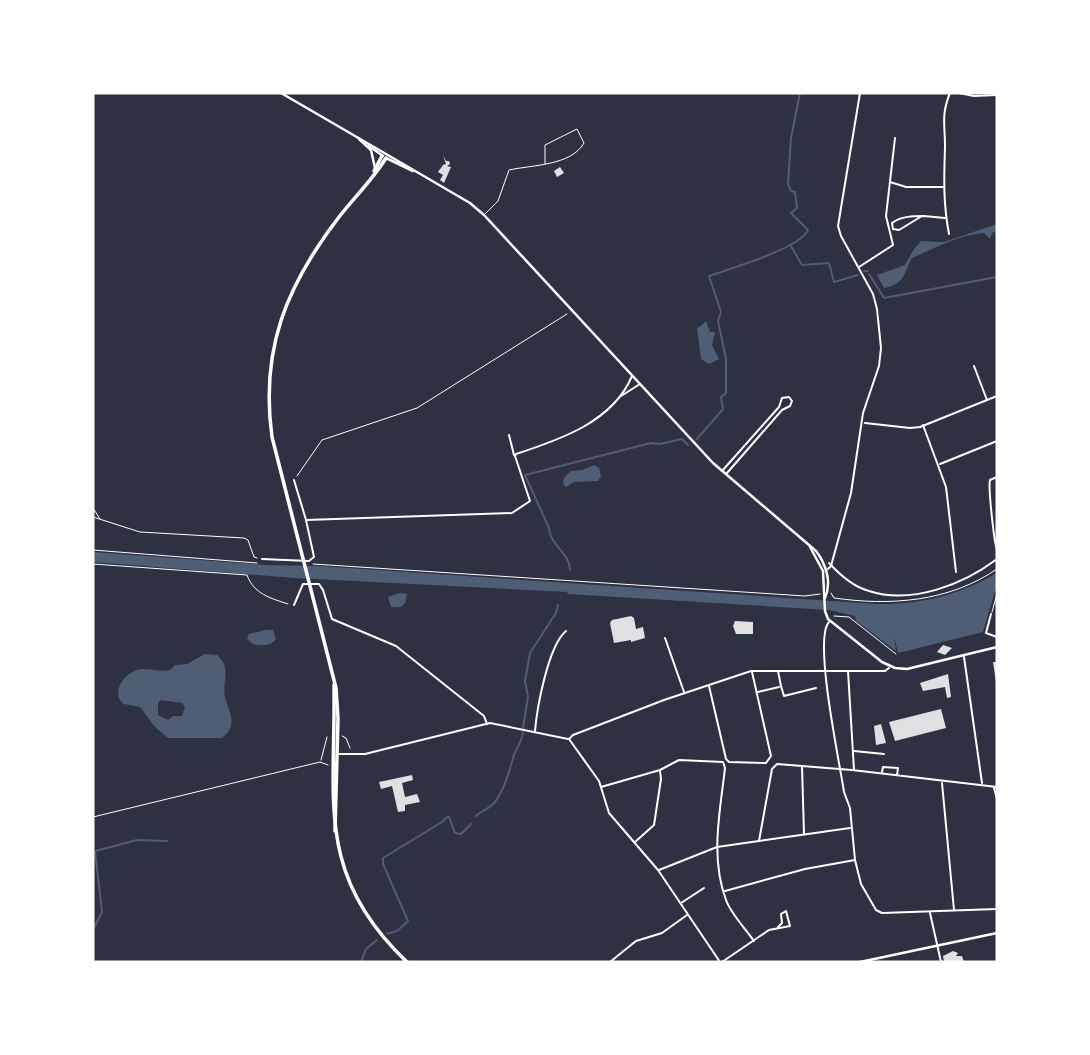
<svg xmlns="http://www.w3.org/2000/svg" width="1090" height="1055" font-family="Cabin,sans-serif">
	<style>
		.water { fill: #4f5d75; fill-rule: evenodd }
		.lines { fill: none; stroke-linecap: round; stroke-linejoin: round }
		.stream { stroke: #4f5d75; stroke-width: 2 }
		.building { fill: #e0e0e3 }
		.path { stroke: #fff; stroke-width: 1 }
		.service { stroke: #fff; stroke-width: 1 }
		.pedestrian { stroke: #fff; stroke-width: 2 }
		.minor { stroke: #fff; stroke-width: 2 }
		.tertiary { stroke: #fff; stroke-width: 2.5 }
		.secondary { stroke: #fff; stroke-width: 2.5 }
		.primary { stroke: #fff; stroke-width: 3.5 }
	</style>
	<rect width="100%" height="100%" fill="#2d3142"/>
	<g class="water">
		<path d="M997,224v7l-5,2 -2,6 -6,-6c-26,2 -48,15 -72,25 -8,15 -8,27 -28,30l-7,-13 28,-10 9,-16 7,-8 23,1z"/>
		<polygon points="706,321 710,332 715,332 712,345 719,359 709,364 701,359 697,329"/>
		<polygon points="594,465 599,468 601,476 598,481 574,482 566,487 563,484 564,478 571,471 582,470"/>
		<path d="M93,552l173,13 53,1 557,38c44,1 84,-9 121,-31v11l-14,48 -85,21 -4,-17 2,15 -40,-30 -1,-5 -26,-6 -261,-16 -1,-2 -272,-14 -202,-16z"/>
		<polygon points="400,593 407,594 405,603 401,607 391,607 388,597"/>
		<path d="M266,630h7l3,9 -5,5c-10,2 -19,3 -24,-6l2,-4z"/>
		<path d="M205,654l12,1c15,12 5,27 8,42 4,16 14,28 -3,41h-54l-13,-11 -15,-20 -16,-3c-15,-11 2,-34 18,-35 10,0 19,3 28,1l5,-5 12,-1zM161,700l21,3 3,4 -3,9h-9l-5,4 -10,-5v-12z"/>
	</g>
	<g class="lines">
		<g class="stream">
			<polyline points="791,246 802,265 829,263 834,282 858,275"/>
			<polyline points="864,271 868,271"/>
			<polyline points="869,274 884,298 997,277"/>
			<path d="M697,439l26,-30 -2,-12 5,-4v-34l-8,-38 3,-9 -12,-36c20,-7 92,-28 99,-46l-17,-17 6,-5 -2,-16 -4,-1 -3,-7 3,-46 9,-45"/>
			<path d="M570,570c0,-17 -21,-26 -21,-42l-24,-53 126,-32 9,1 22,-5 6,6"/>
			<polyline points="523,728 528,697 525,681 530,653 556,613 558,605"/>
			<path d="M476,816c5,-5 13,-7 18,-13 10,-12 15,-31 19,-45 3,-10 9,-16 10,-26"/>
			<polyline points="93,930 102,912 95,851 137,840 167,841"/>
			<polyline points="387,934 397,931 408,921 383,864 383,858 442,822 447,817 449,817 455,833 461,834 471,824"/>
			<polyline points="361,962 366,949 377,940"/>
		</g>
	</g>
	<g class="building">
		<polygon points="443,155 446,161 449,161 450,164 447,166 451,167 444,183 440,180 443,175 438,172 443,165 446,164"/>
		<polygon points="560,167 564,173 557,177 554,171"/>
		<polygon points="631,616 634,618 636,629 643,627 645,638 631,642 631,640 614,643 610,623 612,620"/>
		<polygon points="735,621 753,622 753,634 736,634 733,626"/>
		<polygon points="943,645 952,648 945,655 937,652"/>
		<polygon points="993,662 997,662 997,682 996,682"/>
		<polygon points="948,674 951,697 947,698 945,687 923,691 920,683"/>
		<polygon points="941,709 946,728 895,741 889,722"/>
		<polygon points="881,724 886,743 876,745 874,726"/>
		<polygon points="412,775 413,780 402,783 405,797 417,794 420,802 405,805 405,811 398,812 392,786 381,789 379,782"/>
		<polygon points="953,951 958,953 956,956 962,956 964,962 944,962 943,956"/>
	</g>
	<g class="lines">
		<g class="path">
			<polyline points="297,476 322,440 417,408 567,314"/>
			<polyline points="93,508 100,519"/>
			<polyline points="93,517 140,532 244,538 248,540 254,557 257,558"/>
			<path d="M93,564l154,11c7,19 23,23 41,29"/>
			<polyline points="313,564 805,596 820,594"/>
			<path d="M831,593l3,5c56,8 115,4 163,-29"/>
			<polyline points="834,616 849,617 896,654"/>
			<polyline points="342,736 346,738 350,748"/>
			<polyline points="321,760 327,737"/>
			<polyline points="93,817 320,762 328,765"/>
		</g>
		<g class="service">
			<path d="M485,214l13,-13 11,-31c22,-5 62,-4 75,-27l-7,-14 -32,16v19"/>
			<polyline points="93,550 257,563"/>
			<polyline points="992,612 997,594"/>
		</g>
		<g class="pedestrian">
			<polyline points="781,686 784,696 816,688"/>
			<polyline points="758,692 779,687"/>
		</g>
		<g class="minor">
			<polyline points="959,93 974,96 997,95"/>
			<polyline points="890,182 906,187 943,187"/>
			<path d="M922,216l-23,14 -6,-1 -1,-6c9,-7 22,-7 32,-7l21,2"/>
			<path d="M949,234c-6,-31 -5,-57 -4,-87 0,-23 -4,-32 5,-54"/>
			<polyline points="859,267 893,245 886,216 895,138"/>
			<polyline points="974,366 987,400"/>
			<polyline points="621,396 640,384"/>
			<polyline points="865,423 910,428 920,427 997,396"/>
			<polyline points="923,425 946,487 956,572"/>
			<polyline points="509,435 514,455"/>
			<polyline points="940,464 997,441"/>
			<polyline points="722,471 779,407 782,398 789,397 792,401 790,406 782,410 727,473"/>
			<path d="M997,477l-7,3c-2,6 4,62 7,70"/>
			<path d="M306,520l206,-7 18,-12 -15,-45 1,-2c43,-14 97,-32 116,-78"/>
			<polyline points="262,559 309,561 314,557 306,520 294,480"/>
			<path d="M829,563c11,12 25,24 40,28 43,14 95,-7 128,-32"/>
			<polyline points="828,569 831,566 851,493 863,413 879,366 881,348 877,309 873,294 841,236 838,226 860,93"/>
			<polyline points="294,605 303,584 319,584 323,590 332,619 396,646 484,716 487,724"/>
			<polyline points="991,614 986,633 997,637"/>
			<path d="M829,622c-16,17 11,142 15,170l6,16 5,52 6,24 15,26 6,3 115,-4"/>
			<polyline points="665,638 684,692"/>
			<polyline points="964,657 982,783"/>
			<polyline points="778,671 781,686"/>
			<polyline points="848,671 854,770"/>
			<polyline points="709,686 726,759 729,762 766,763 771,756 752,672"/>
			<path d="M535,731c2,-23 13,-85 31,-100"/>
			<polyline points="569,739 573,735 664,700 751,671 885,671 889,668"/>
			<polyline points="569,739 599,781 609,813 658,870 720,962"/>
			<polyline points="854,751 884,754"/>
			<polyline points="338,754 365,754 490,723 568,739"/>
			<polyline points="802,767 804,834"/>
			<polyline points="882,772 883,767 898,768 897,775"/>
			<polyline points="942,783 954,910"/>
			<path d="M601,787l59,-17 19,-10 44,2 2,6c-5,44 -15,89 1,132 5,14 19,28 28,41"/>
			<polyline points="994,788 997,799"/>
			<polyline points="759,841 772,769 777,764 852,770 997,787"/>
			<polyline points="635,842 654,825 661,779 660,771"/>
			<polyline points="659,870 717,847 850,828"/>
			<polyline points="725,891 805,869 855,860"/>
			<polyline points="681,903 704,888"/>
			<polyline points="930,913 941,962"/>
			<polyline points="610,962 636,941 662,933 687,915"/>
			<polyline points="722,962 769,930 790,926 786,911 781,914 782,923 778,927"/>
		</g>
		<g class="tertiary">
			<path d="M386,154l84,49 14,12 229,248 103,88c10,13 16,31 9,47"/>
			<polyline points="386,158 413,171"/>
			<polyline points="810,547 823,571 825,611 828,619 882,662 895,668 907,669 997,647"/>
			<polyline points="860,962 997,933"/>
		</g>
		<g class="secondary">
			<polyline points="281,93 386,154"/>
			<polyline points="359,139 371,150 375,168"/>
			<polyline points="369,146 383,156"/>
		</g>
		<g class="primary">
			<polyline points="374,171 382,156"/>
			<path d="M334,685c2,114 -20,189 73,277"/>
			<path d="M335,831l3,-113 -2,-30 -64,-251c-12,-87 14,-151 67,-220 15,-19 34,-38 47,-59"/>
		</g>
	</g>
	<rect width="1090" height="1055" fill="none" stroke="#ffffff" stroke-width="189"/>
</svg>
